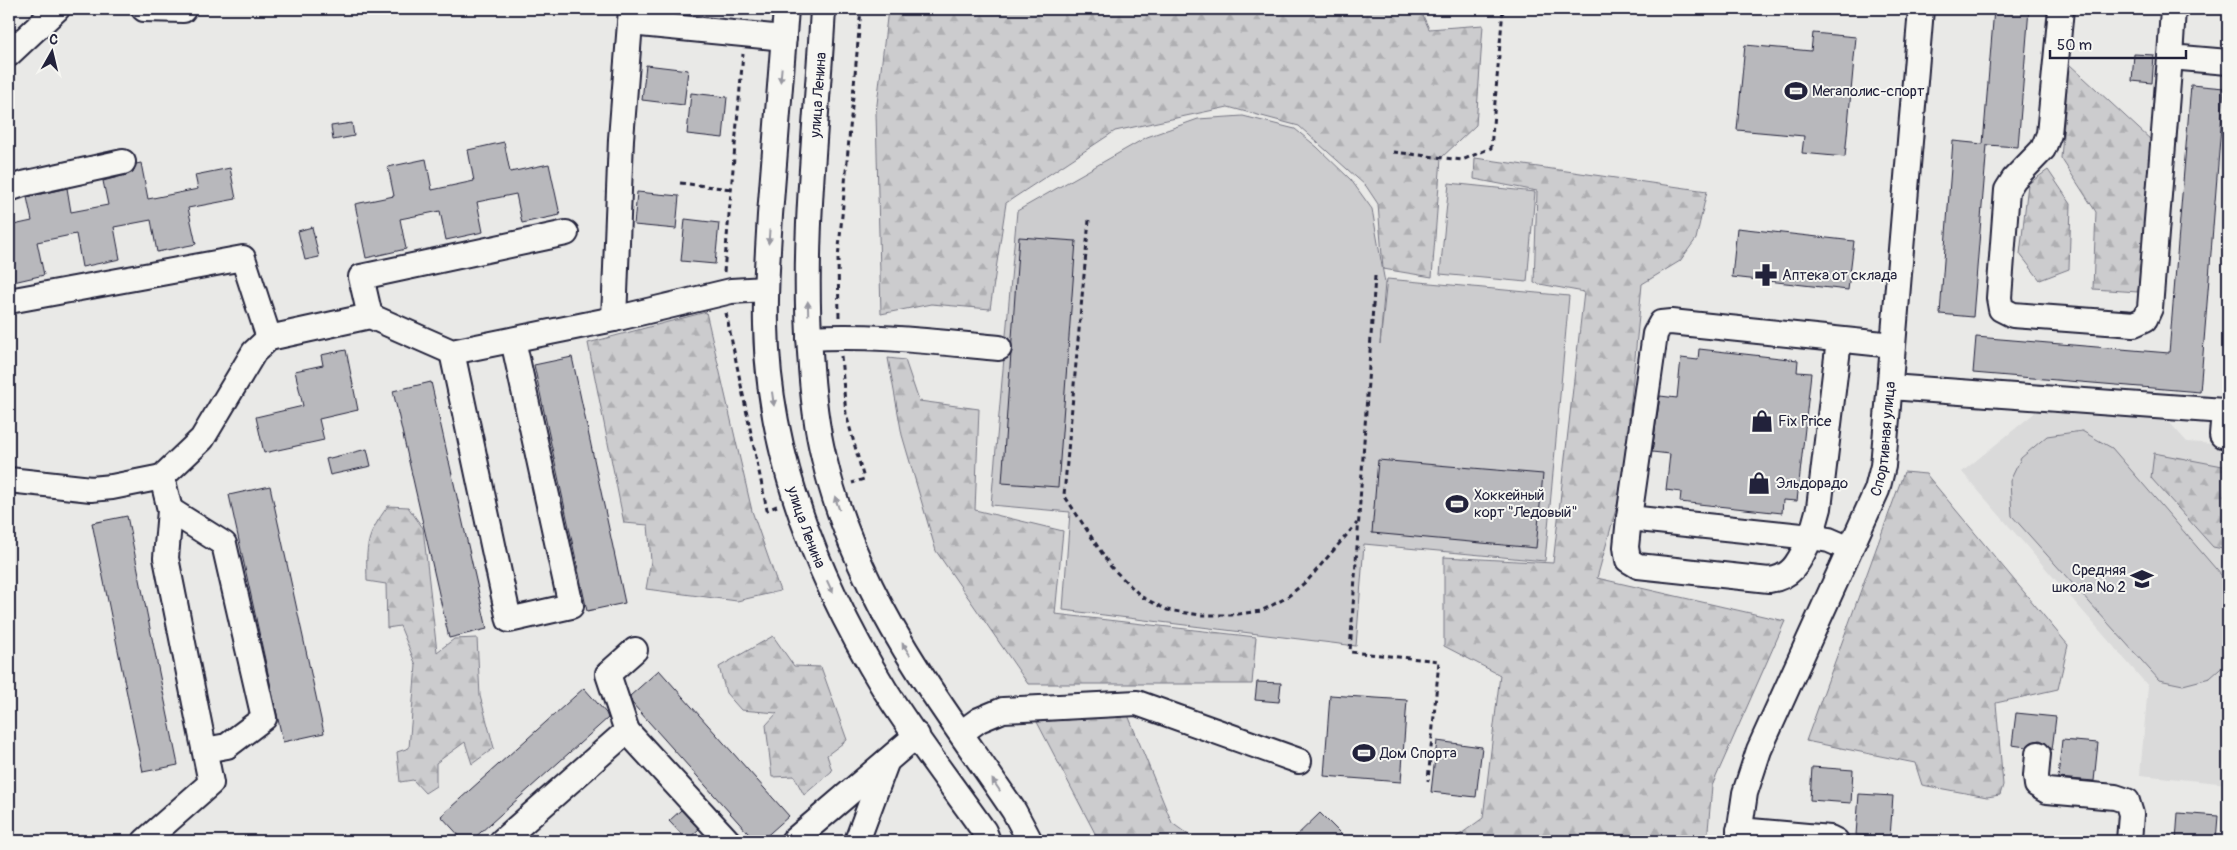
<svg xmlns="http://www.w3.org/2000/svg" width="2237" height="850" font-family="Pangolin,sans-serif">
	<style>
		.built { fill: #dadada }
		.grass { fill: #ccccce; stroke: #777784 }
		.forest { fill: url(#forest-firs); stroke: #777784 }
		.building { fill: #b8b8bc; stroke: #22223b }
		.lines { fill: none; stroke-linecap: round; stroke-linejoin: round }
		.minor-casing { stroke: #22223b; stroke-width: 28 }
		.path { stroke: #22223b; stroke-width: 3; stroke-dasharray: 5 4; stroke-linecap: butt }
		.minor { stroke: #f6f6f2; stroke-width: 24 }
		.oneway { fill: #9797a0 }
		.labels { text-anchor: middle; stroke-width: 4; stroke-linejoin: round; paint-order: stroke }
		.poi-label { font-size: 15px; fill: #22223b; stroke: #f6f6f2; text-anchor: start }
		.street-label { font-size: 15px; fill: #22223b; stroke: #f6f6f2 }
	</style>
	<defs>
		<pattern id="forest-firs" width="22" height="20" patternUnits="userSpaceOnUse" patternTransform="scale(1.25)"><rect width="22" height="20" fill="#ccccce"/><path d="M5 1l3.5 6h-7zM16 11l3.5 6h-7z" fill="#afafb2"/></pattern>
	</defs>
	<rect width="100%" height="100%" fill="#e9e9e7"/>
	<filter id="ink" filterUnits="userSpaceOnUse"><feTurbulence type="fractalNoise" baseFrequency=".02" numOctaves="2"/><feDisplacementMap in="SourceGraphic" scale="10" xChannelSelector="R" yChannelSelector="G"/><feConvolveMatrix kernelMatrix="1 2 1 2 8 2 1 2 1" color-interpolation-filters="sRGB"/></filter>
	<g filter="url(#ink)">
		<polygon class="built" points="2043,406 2162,414 2187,442 2228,445 2228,784 2140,775 2148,686 1962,472"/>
		<g class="grass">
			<polygon points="1243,116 1295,129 1317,147 1351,180 1372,209 1385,283 1380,344 1387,279 1569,296 1545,561 1364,544 1356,646 1063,610 1070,512 991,505 1017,211 1147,137 1198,119"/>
			<polygon points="1449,183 1535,192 1527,282 1440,274"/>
			<polygon points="2082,431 2112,448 2228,583 2228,662 2210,678 2183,685 2159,680 2012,516 2010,481 2021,458 2047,436"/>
		</g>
		<g class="forest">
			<polygon points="888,9 1420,9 1429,29 1483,25 1476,125 1441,158 1432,277 1383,269 1378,204 1366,186 1299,126 1228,107 1115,131 1006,203 990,309 931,304 881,314 876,113"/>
			<polygon points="2069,64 2152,141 2138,292 2093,289 2096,212 2061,158"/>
			<polygon points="1475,158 1707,191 1696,239 1680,261 1642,284 1623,484 1597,578 1785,621 1712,786 1707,841 1451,841 1483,818 1500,675 1444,646 1444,557 1553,563 1584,292 1534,283 1537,191 1474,179"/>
			<polygon points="2048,170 2071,204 2069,269 2040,280 2020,254 2028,184"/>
			<polygon points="706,312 752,511 780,591 737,601 646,589 651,561 648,525 624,523 588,343"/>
			<polygon points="888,358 905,360 919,401 979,409 975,510 1063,531 1055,614 1256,637 1252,684 1028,684 936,551 902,435"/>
			<polygon points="2154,453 2228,467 2228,550 2213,547 2151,478"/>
			<polygon points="1904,472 1926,474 2068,645 2058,689 1996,703 2003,785 2000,795 1987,797 1922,785 1915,763 1806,741"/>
			<path d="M388,506l20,1 15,21 14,124 17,-13 23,-1 3,58 14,52 -22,16 -7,-22 -29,21v23l-11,7 -12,-13 -13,2 -3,-30 12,-4 7,-83 -16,-39 -13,2 -1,-44 -19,-3c-1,-36 -1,-45 21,-75z"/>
			<polygon points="773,636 794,666 821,667 847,740 827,755 832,771 804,795 794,776 772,777 766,725 777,713 741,710 726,693 719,667"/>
			<polygon points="1128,715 1172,823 1190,836 1191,841 1099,841 1037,722"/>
		</g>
		<g class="building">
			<polygon points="1994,9 2029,9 2018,147 1987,145 1973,317 1940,314 1953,141 1983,144"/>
			<polygon points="1813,33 1856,37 1845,157 1802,153 1804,136 1737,130 1745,45 1811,51"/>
			<polygon points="2134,54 2154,55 2152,83 2132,81"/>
			<polygon points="646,65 688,70 684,105 642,100"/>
			<polygon points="2191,85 2224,88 2200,392 1973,373 1976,337 2169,353"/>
			<polygon points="691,93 727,97 723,138 687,134"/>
			<polygon points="352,123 354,136 333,140 331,126"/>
			<polygon points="504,142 510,172 549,164 560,215 522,223 516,194 477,202 483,232 446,240 440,211 400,219 406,249 366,258 355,204 394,196 388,167 426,159 432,190 474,181 468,150"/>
			<polygon points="141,163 148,199 198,189 195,175 230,168 236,199 188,208 196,244 157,252 151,220 114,227 120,259 82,267 76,234 37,242 44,275 9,283 9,226 32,221 27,197 67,188 71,212 108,205 103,181 126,175 133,172 136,164"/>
			<polygon points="637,192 679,196 676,229 634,225"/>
			<polygon points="685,219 719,223 715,264 681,261"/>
			<polygon points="312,227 319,257 305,260 298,231"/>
			<polygon points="1737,228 1854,241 1848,290 1732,277"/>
			<polygon points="1019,237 1076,241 1058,487 1002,483"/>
			<polygon points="1699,349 1798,360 1797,372 1811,373 1797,501 1783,500 1782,513 1680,502 1681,492 1666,490 1670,454 1652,452 1660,396 1677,398 1681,358 1698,360"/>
			<polygon points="346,350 358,410 319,419 324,440 264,453 256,417 303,406 295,371 323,365 321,355"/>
			<polygon points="572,357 625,603 587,611 534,365"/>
			<polygon points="431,382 487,629 449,638 393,391"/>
			<polygon points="367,449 371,466 330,475 326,459"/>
			<polygon points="1378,460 1543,474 1536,548 1372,533"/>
			<polygon points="270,486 324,733 283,742 229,495"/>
			<polygon points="127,516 178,765 143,772 92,523"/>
			<polygon points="659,670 789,816 761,841 755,841 632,703 630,696"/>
			<polygon points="1257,682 1281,683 1279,702 1255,700"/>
			<polygon points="584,688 606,713 608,718 471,841 464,841 441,816"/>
			<polygon points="1330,695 1407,700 1401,782 1324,776"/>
			<polygon points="2016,713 2056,717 2052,750 2046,743 2040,740 2032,742 2026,747 2012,745"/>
			<polygon points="2062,740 2098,743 2094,781 2058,778"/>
			<polygon points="1437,741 1482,747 1476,797 1431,792"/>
			<polygon points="1812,767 1853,770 1851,803 1810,800"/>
			<polygon points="1859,794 1893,796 1890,837 1856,835"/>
			<polygon points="681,810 699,829 687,840 669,821"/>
			<polygon points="1320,813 1348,841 1291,841"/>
			<polygon points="2178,813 2218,816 2216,841 2176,841"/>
		</g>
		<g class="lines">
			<defs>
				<g id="minor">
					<polyline points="144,9 183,10 183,9"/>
					<polyline points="631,9 630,23 784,38"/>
					<path id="s1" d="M786,9c-5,69 -11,137 -16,206 -2,37 -5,74 -4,110 2,131 52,255 119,365 30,48 66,94 99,141l4,10"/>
					<path d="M823,9c-6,114 -21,228 -13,343 2,35 5,71 14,106 10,44 27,88 47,129 38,79 94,151 143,224l16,30"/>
					<polyline points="2061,9 2049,134 2043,149 2014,179 2007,190 1999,298 2001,309 2013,315 2134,324 2145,319 2150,308 2170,57"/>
					<polyline points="2173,9 2170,57 2228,62"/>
					<polyline points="9,54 57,9"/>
					<polyline points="9,189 23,184 123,162"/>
					<polyline points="9,301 243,258 269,338 370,316 452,352 614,319 731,291 766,289"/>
					<polyline points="370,316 361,277 566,233"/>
					<polyline points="614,319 621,139 630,23"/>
					<path d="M809,338c63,-4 127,4 190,10"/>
					<polyline points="452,352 509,620 571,606 513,340"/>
					<polyline points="1890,387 2224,411 2222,435 2228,435"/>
					<polyline points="9,480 91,489 112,487 162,477"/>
					<polyline points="170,510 224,544 264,718 227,746 205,750"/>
					<polyline points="1629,518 1811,537 1819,508 1839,340"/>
					<path d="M1850,549l-21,-9 -18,-3c-11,21 -16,40 -42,43l-131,-14 -10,-6 -2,-13 3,-29 26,-184 6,-11 10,-1 222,23"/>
					<polyline points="627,731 608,674 635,650"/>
					<polyline points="961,733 979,720 1003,710 1137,703 1299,761"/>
					<polyline points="2038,754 2036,776 2037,785 2047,791 2115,797 2127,801 2131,814 2129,841"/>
					<polyline points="1739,830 1830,838 1836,841"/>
					<polyline points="145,841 211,783 166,558 170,510 162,477 202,439 254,352 269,338"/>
					<polyline points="502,841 627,731 728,841"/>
					<polyline points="793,841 917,735"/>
					<polyline points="857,841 886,763"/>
					<path id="s2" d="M1738,841l7,-48 14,-43 118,-260 6,-24 38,-457"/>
				</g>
			</defs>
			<use href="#minor" class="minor-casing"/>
			<g class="path">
				<polyline points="1393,152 1462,160 1491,148 1503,9"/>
				<polyline points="680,183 731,189"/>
				<polyline points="1089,220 1064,495 1111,567 1142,597 1167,610 1200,615 1231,615 1261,611 1286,598 1308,580 1357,523"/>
				<polyline points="724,272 743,54"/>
				<polyline points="1375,276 1350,652 1439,661 1428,781"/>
				<polyline points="726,313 767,510 777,506"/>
				<polyline points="839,317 838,259 861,9"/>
				<polyline points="841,356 846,414 864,479 852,483"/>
			</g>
			<use href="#minor" class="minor"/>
		</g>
		<defs><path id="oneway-solid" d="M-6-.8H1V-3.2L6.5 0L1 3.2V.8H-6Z" transform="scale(1.25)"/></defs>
		<g class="oneway">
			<use href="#oneway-solid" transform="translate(781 75) rotate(95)"/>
			<use href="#oneway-solid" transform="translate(769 237) rotate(94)"/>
			<use href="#oneway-solid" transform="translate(808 308) rotate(-92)"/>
			<use href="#oneway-solid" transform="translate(773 399) rotate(82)"/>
			<use href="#oneway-solid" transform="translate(837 503) rotate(-109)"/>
			<use href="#oneway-solid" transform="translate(830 587) rotate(65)"/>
			<use href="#oneway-solid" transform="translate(906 649) rotate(-123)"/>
			<use href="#oneway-solid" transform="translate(996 785) rotate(-124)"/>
		</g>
	</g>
	<defs>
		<symbol id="stadium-bare" viewBox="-9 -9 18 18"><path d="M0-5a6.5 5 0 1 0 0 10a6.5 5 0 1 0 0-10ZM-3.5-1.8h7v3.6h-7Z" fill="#22223b" stroke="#f6f6f2" stroke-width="2.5" paint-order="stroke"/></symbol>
		<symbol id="pharmacy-bare" viewBox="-9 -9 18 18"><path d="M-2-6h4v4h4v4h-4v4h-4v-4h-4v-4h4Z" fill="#22223b" stroke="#f6f6f2" stroke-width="2.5" paint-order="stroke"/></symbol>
		<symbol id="shop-bare" viewBox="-9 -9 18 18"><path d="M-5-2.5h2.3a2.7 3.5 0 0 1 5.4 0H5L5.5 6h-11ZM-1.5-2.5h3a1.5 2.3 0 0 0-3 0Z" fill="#22223b" stroke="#f6f6f2" stroke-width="2.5" paint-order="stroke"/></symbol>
		<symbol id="school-bare" viewBox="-9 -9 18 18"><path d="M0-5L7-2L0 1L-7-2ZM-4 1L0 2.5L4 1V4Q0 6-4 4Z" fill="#22223b" stroke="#f6f6f2" stroke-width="2.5" paint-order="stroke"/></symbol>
	</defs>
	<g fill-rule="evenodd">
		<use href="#stadium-bare" x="1780" y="75" width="32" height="32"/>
		<use href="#pharmacy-bare" x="1750" y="259" width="32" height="32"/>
		<use href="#shop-bare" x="1746" y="405" width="32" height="32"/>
		<use href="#shop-bare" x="1743" y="467" width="32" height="32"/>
		<use href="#stadium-bare" x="1441" y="488" width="32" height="32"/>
		<use href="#school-bare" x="2126" y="563" width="32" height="32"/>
		<use href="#stadium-bare" x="1348" y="737" width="32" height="32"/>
	</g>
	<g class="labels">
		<g class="poi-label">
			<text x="1812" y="96">Мегаполис-спорт</text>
			<text x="1782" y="280">Аптека от склада</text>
			<text x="1778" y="426">Fix Price</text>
			<text x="1776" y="488">Эльдорадо</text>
			<text x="1474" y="500">Хоккейный<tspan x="1474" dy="17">корт "Ледовый"</tspan></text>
			<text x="2126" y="575" text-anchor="end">Средняя<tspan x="2126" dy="17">школа № 2</tspan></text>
			<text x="1380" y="758">Дом Спорта</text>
		</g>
		<g class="street-label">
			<text transform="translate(818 95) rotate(-86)" y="5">улица Ленина</text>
			<text dy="5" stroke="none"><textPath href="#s2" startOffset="431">Спортивная улица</textPath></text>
			<text dy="5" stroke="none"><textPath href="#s1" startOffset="524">улица Ленина</textPath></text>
		</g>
	</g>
	<rect width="2237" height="850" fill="none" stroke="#f6f6f2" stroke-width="30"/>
	<rect x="15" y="15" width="2207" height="820" fill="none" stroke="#22223b" stroke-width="2" filter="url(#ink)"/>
	<g transform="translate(52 52) rotate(8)" stroke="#f6f6f2" stroke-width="4" paint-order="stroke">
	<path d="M0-4L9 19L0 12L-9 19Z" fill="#22223b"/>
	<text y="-8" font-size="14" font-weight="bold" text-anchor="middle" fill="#22223b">С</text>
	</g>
	<path d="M2050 50v8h136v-8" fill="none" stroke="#22223b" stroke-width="2.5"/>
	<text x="2057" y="50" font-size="15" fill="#22223b" stroke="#f6f6f2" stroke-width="4" paint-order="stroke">50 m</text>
</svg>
